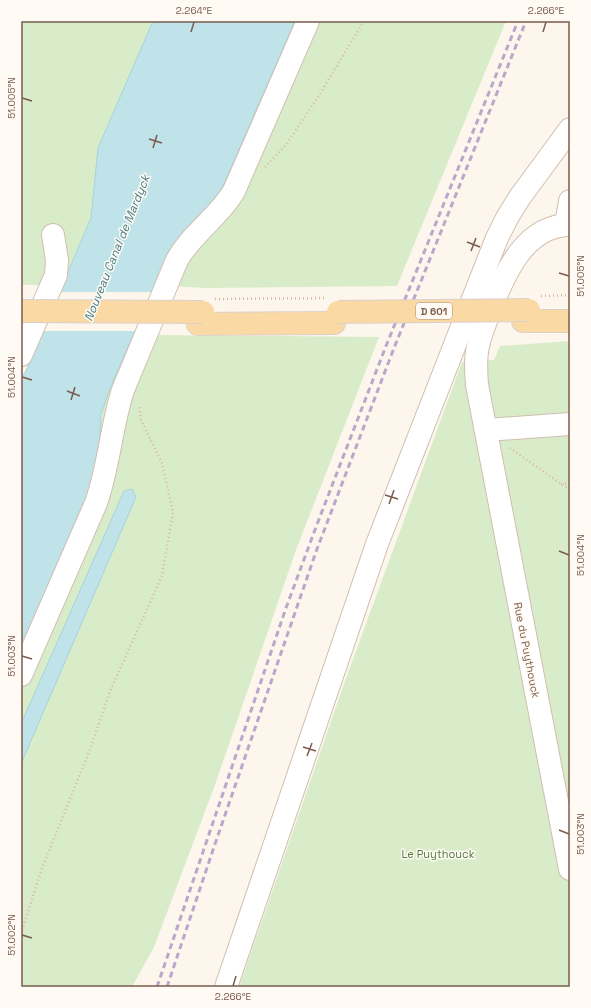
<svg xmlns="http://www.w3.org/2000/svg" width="591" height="1008" font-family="'Space Grotesk',sans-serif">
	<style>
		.green { fill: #d8ecc9 }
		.water { fill: #bfe3e8; stroke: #a5d3da }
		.pier { fill: #fdf6ec }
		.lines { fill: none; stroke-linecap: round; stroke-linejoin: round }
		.minor-casing { stroke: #d1beb0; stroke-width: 24 }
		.major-casing { stroke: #dad1cd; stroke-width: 24 }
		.path { stroke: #d9b8a5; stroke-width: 2.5; stroke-dasharray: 1 3; stroke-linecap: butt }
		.minor { stroke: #fff; stroke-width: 22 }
		.major { stroke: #fbd9a5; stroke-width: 22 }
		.rail { stroke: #b9a8c9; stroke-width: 3; stroke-dasharray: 6 4; stroke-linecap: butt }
		.major-bridge-casing { stroke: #dad1cd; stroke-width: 24; stroke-linecap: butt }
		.major-bridge { stroke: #fbd9a5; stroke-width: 22 }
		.ticks { fill: none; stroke: #7a5c4d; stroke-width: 1.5 }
		.labels { text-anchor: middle; stroke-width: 3; stroke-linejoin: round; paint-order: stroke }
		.shield { fill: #fffaf3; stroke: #a28b7f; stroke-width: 1 }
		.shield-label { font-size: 10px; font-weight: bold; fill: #7a5c4d }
		.street-label { font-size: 11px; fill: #7a5c4d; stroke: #fffaf3 }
		.park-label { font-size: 11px; fill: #537a41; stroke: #fffaf3 }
		.water-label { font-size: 12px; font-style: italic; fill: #437c86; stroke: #fffaf3 }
		.neatline { fill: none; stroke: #7a5c4d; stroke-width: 1.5 }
		.ticks-label { font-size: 10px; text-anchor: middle; fill: #7a5c4d }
	</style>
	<rect width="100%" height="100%" fill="#fdf6ec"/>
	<g class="green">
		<polygon points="21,21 153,21 98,148 91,218 62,285 21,285"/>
		<polygon points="295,21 506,21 397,286 205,288 156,285 215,201 224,184"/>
		<polygon points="158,335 379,337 296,550 216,782 154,947 132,987 21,987 21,764 136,497 132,489 124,491 21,724 21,647 86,498 104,405 110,388 131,340"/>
		<polygon points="570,341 570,987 239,987 345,681 462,362 494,360 500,346"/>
	</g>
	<g class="water">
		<polygon points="153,21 295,21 224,184 215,201 169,254 110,388 101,415 99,456 93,481 21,647 21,377 25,373 91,218 98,148"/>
		<polygon points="132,489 136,497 21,764 21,724 124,491"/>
	</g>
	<polygon class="pier" points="57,292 154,292 137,331 41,331"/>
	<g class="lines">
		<defs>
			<g id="minor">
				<polyline points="566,225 570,201"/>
				<path d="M570,225c-44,0 -64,46 -78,80 -5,14 -11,27 -14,41 -3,13 -2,26 -1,39l93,484"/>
				<polyline points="21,355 56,275 57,260 53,235"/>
				<polyline points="486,430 570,424"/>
				<path d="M21,675l75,-172c13,-36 15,-76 27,-113l54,-130c15,-27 42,-43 57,-69l74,-170"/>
				<polyline points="226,987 377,544 463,324 497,238 507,218 520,197 570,129"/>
			</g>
			<g id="major">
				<polyline points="523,321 570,321"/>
				<polyline points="198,324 334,323"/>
			</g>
		</defs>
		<use href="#minor" class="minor-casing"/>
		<use href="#major" class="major-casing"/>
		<g class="path">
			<polyline points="265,167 286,145 318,97 364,21"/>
			<polyline points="541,296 570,295"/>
			<polyline points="215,299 326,298"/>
			<polyline points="510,448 570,490"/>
			<polyline points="561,484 570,483"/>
			<polyline points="21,934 42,868 89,752 111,689 162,576 173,512 162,463 141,420 139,406"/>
		</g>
		<use href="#minor" class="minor"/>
		<use href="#major" class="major"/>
		<g class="rail">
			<polyline points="157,987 286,608 316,527 386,346 518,21"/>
			<polyline points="167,987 215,844 317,549 394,348 526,21"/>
		</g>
		<defs>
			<g id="major-bridge">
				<polyline points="21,311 203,312"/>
				<polyline points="338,312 529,310"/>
			</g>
		</defs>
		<use href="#major-bridge" class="major-bridge-casing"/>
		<use href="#major-bridge" class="major-bridge"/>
	</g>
	<path class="ticks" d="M191,32l3,-10M543,32l3,-10M22,98l10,3M149,139l13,4M153,148l4,-13M467,242l13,5M471,251l5,-13M559,273l10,3M22,377l10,3M67,391l13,5M71,400l4,-13M385,495l13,4M389,504l5,-14M559,551l10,4M22,656l10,3M303,747l13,4M307,756l5,-13M559,830l10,4M22,935l10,3M233,986l3,-10"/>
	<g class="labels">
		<rect class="shield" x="416" y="303" width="36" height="16" rx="3"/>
		<g class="shield-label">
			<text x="434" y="315">D 601</text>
		</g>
		<g class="street-label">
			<text transform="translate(527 650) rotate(79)" y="4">Rue du Puythouck</text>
		</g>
		<g class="park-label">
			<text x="438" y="858">Le Puythouck</text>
		</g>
		<g class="water-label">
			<text transform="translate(117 248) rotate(-68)" y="4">Nouveau Canal de Mardyck</text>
		</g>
	</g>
	<rect width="591" height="1008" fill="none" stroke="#fffaf3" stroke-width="44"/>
	<rect x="22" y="22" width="547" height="964" class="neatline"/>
	<g class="ticks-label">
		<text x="194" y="14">2.264°E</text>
		<text x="546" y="14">2.266°E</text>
		<text transform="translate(11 98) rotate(-90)" y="4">51.005°N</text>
		<text transform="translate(580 276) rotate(-90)" y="4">51.005°N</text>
		<text transform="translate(11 377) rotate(-90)" y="4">51.004°N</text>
		<text transform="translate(580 555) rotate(-90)" y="4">51.004°N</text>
		<text transform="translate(11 656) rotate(-90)" y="4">51.003°N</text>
		<text transform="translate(580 834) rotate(-90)" y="4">51.003°N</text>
		<text transform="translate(11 935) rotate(-90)" y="4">51.002°N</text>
		<text x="233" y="1000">2.266°E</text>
	</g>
</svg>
